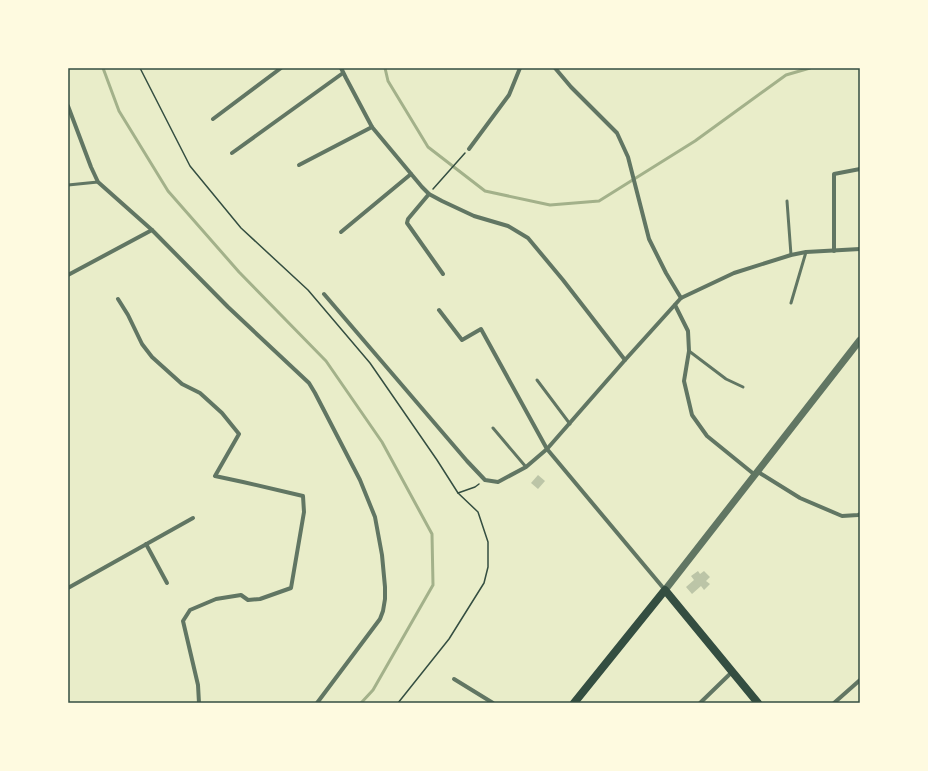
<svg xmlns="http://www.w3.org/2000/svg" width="928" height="771" font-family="'Roboto Condensed',sans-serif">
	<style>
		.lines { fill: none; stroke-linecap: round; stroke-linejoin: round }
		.stream { stroke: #a3b18a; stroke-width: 3 }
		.building { fill: #bcc5a7 }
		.path { stroke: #344e41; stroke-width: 1.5 }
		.service { stroke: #617663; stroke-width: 3 }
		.minor { stroke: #617663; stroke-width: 4 }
		.tertiary { stroke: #617663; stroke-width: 7 }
		.secondary { stroke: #344e41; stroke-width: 8 }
		.neatline { fill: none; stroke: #344e41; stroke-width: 1.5 }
	</style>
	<rect width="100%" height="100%" fill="#e9edc9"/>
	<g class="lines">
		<g class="stream">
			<polyline points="103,68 119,111 168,191 239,272 326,361 382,442 432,534 433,585 373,690 361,703"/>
			<polyline points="385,68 388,81 428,147 485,191 550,205 599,201 695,141 786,75 810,68"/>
		</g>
	</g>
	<g class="building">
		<polygon points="538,475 545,481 538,489 531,483"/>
		<polygon points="698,571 700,574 704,571 710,577 706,581 710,584 704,590 701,586 692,594 686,587 694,580 691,576"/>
	</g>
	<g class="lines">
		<g class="path">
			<polyline points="140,68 190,166 241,228 308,290 370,363 437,460 458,493 478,512 488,542 488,567 484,583 449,639 398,703"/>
			<polyline points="433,189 465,153"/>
			<polyline points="458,493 475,487 479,484"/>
		</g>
		<g class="service">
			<polyline points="68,185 98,182"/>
			<polyline points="787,201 791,255"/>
			<polyline points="791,303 806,252"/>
			<polyline points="689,351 726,379 743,387"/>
			<polyline points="537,380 570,424"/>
			<polyline points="493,428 526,467"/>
		</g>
		<g class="minor">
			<polyline points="341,68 346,78 372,127 422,187 429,194 442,201 474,216 508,226 528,238 563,280 625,360"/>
			<polyline points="555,68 571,87 617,133 628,157 649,239 666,273 681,298"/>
			<polyline points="68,106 91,167 98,182 152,230 228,307 309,383 315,393 360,480 375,517 382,555 385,587 385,599 383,611 380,619 317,703"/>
			<polyline points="213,119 281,68"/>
			<polyline points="469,149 509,95 520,68"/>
			<polyline points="232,153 343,73"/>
			<polyline points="299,165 372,127"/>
			<polyline points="429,194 408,219 407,223 443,274"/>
			<polyline points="341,232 411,174"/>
			<polyline points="834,251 834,174 860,169"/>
			<polyline points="68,275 152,230"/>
			<polyline points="324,294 467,461 485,480 498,482 526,467 547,449 625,360 681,298 734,273 791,255 806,252 860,249"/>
			<polyline points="118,299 128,315 142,344 152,357 182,384 200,393 222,413 239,434 215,476 243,482 303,496 304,512 291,588 260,599 248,600 241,595 216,599 190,610 183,621 198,685 199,703"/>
			<polyline points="675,305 688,331 689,351 684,381 692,415 707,436 755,475"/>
			<polyline points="439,310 462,340 481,329 547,449 665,590"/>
			<polyline points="758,472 800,498 842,516 858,515 860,514"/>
			<polyline points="146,544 167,583"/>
			<polyline points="68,588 193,518"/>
			<polyline points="454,679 493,703"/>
			<polyline points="700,703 732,672"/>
			<polyline points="834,703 860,680"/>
		</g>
		<polyline class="tertiary" points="665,590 860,340"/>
		<polyline class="secondary" points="574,703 665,590 758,703"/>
	</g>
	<rect width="928" height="771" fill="none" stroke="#fefae0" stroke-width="138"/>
	<rect x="69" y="69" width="790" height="633" class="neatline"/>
</svg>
